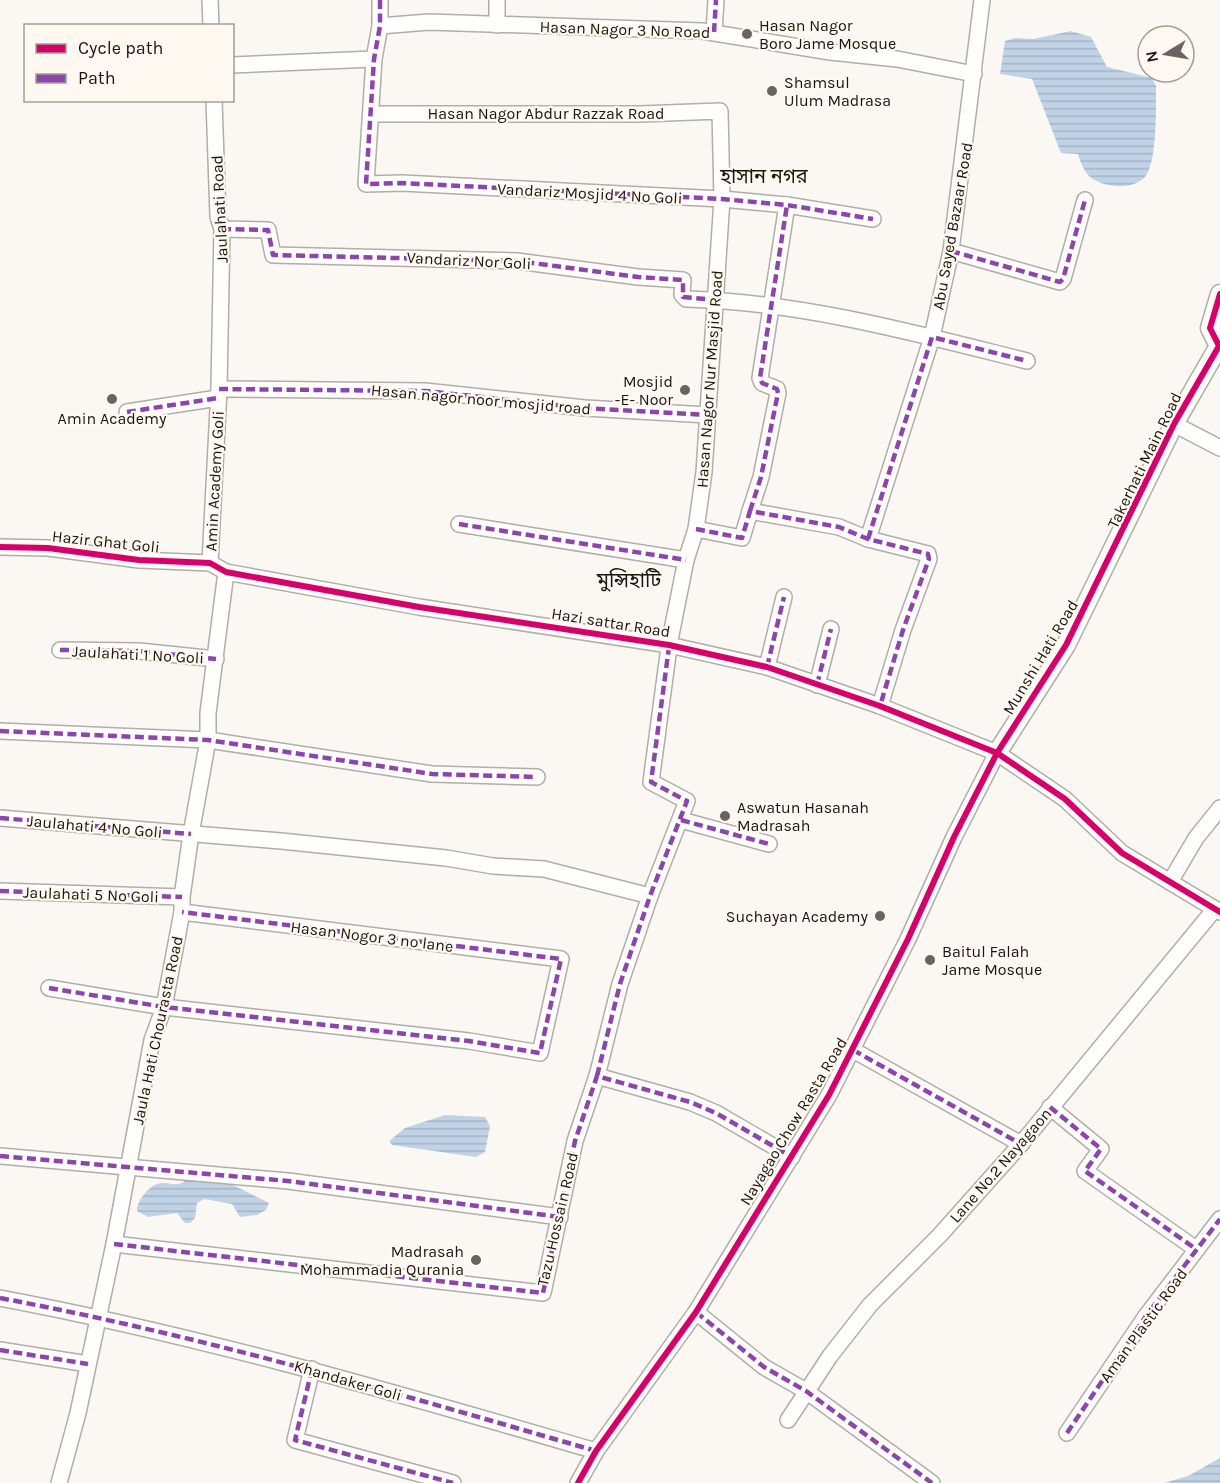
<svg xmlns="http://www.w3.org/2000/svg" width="1220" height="1483" font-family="Karla,'Noto Sans Bengali',sans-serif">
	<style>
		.water { fill: url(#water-rules) }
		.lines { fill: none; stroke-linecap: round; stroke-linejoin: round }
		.minor-casing { stroke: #b1ada8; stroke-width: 18 }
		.tertiary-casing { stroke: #b1ada8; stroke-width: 21 }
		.minor { stroke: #fefefd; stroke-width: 15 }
		.tertiary { stroke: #fefefd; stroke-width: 18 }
		.quiet { stroke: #8e44ad; stroke-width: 4.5; stroke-dasharray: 9 4.5; stroke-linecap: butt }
		.cycleway-casing { stroke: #fef8f1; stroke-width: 10 }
		.cycleway { stroke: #d6006c; stroke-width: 6 }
		.poi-dot { fill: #69645f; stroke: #fef8f1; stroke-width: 2 }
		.labels { text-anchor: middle; stroke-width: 4.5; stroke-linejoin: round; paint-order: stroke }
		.poi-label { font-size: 16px; fill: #1a150f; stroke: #fef8f1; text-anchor: start }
		.street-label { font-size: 16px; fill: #1a150f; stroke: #fef8f1 }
		.quarter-label { font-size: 20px; fill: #1a150f; stroke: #fef8f1 }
	</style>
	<defs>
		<pattern id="water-rules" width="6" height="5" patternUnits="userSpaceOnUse" patternTransform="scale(1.5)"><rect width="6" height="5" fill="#c0d3e6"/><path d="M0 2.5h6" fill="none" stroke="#a4b4c4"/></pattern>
	</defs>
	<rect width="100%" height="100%" fill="#fbf8f4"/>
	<g class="water">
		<path d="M1071,31l20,6 16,30 45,11 4,8c0,22 1,70 -9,88 -10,18 -47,14 -59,1 -5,-6 -8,-14 -10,-21l-17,-1 -29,-74 -32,-5 5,-33 10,-3 18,1z"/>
		<polygon points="445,1115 485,1117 490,1126 485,1152 476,1157 392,1145 389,1141 405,1128"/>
		<path d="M190,1177l33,3 46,23 -3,7 -9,5 -17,2 -8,-13 -28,-5 -7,4 -2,15 -5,5h-5l-8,-10 -29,4 -11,-6c0,-10 10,-23 20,-27 15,-4 17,7 33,-7z"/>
		<polygon points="1220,1458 1220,1483 1164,1483 1188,1476"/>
	</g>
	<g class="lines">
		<defs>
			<g id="minor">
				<polyline points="210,0 211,26"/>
				<polyline points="380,0 380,26 374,59 366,184 402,183 722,199 787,205 873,219"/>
				<polyline points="497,25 497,0"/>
				<polyline points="380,26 429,22 702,31 830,52 897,59 974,74"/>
				<polyline points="714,32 716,0"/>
				<polyline points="232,65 374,59"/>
				<polyline points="372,114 640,114 720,111 722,199 704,472 696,529 686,560 669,645"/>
				<path d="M222,229l46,1 5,25 244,6 121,16 45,3 -1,15 4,4c115,3 229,34 341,62"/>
				<polyline points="951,251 1060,282 1063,279 1085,200"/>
				<polyline points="219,389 425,391 585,408 708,415"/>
				<polyline points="127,412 218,398"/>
				<polyline points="1174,424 1220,448"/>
				<polyline points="750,511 761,477 778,393 777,389 762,383 760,378 787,205"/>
				<polyline points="459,524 686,560"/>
				<polyline points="696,529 742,538 750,511 839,527 868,539 928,554 929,559 903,630 880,706"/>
				<polyline points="868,539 932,337 951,251 982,0"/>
				<polyline points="0,547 48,548 139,560 210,563 226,572 419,607 669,645 767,667 880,706 997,753 1065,799 1122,853 1220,912"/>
				<polyline points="210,563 219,389 222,229 218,217 214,100"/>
				<polyline points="60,650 139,651 216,659"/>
				<polyline points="767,667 784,597"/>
				<polyline points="817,685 831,629"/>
				<polyline points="0,731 208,740 432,774 537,777"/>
				<polyline points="0,818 281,841 446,858 493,866 544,869 650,896"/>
				<polyline points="681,820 769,844"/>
				<polyline points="1170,882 1196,838 1220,808"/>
				<polyline points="0,891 182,897"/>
				<polyline points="49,988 164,1007 469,1041 540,1053 561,959 182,912"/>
				<polyline points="853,1050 1021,1144"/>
				<polyline points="597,1076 620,984 650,896 687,801 651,782 669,647"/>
				<polyline points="1050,1107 1101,1149 1085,1171 1196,1249"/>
				<polyline points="0,1156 288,1181 560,1217"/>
				<polyline points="114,1244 543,1293 575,1141 597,1076 690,1102 716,1113 792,1157"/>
				<path d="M0,1298c203,38 399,96 596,153"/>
				<polyline points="696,1312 764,1367 806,1391 932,1483"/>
				<polyline points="0,1350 88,1364"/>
				<polyline points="312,1369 295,1440 453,1483"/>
				<polyline points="788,1420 830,1356 870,1305 940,1235 1021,1144 1214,910"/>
				<polyline points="1067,1433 1146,1316 1220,1219"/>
				<polyline points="59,1483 78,1413 114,1244 152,1040 164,1007 182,912 182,897 191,834 208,740 208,713 226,572"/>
				<polyline points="578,1483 596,1451 696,1312 829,1095 908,939 954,837 997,753"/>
			</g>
			<polyline id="tertiary" points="997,753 1066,645 1174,424 1219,346 1210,328 1220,294"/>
		</defs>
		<use href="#minor" class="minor-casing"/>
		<use href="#tertiary" class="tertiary-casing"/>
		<use href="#minor" class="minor"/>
		<use href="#tertiary" class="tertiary"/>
		<g class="quiet">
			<polyline points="380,0 380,26 374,59 366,184 402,183 722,199 787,205 873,219"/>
			<polyline points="714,32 716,0"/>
			<polyline points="222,229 268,230 273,255 517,261 638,277 683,280 683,297 715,300"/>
			<polyline points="951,251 1060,282 1063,279 1085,200"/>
			<polyline points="219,389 425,391 585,408 708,415"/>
			<polyline points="127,412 218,398"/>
			<polyline points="750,511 761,477 778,393 777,389 762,383 760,378 787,205"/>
			<polyline points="459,524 686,560"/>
			<polyline points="696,529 742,538 750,511 839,527 868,539 928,554 929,559 903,630 880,706"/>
			<polyline points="868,539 932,337 1027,361"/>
			<polyline points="60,650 139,651 216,659"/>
			<polyline points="767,667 784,597"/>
			<polyline points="817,685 831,629"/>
			<polyline points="0,731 208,740 432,774 537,777"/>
			<polyline points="0,818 191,834"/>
			<polyline points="681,820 769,844"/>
			<polyline points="0,891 182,897"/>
			<polyline points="49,988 164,1007 469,1041 540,1053 561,959 182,912"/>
			<polyline points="853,1050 1021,1144"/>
			<polyline points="597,1076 620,984 650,896 687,801 651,782 669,647"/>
			<polyline points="1050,1107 1101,1149 1085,1171 1196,1249"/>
			<polyline points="0,1156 288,1181 560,1217"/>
			<polyline points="114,1244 543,1293 575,1141 597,1076 690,1102 716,1113 792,1157"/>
			<path d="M0,1298c203,38 399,96 596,153"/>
			<polyline points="696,1312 764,1367 806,1391 932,1483"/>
			<polyline points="0,1350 88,1364"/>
			<polyline points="312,1369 295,1440 453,1483"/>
			<polyline points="1067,1433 1146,1316 1220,1219"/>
		</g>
		<defs>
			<g id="cycleway">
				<polyline points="0,547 48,548 139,560 210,563 226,572 419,607 669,645 767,667 880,706 997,753 1065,799 1122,853 1220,912"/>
				<polyline points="578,1483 596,1451 696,1312 829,1095 908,939 954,837 997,753 1066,645 1174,424 1219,346 1210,328 1220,294"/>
			</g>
		</defs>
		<use href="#cycleway" class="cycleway-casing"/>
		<use href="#cycleway" class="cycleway"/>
	</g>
	<g class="poi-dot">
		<circle cx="747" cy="34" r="6"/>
		<circle cx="772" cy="91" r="6"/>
		<circle cx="685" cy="390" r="6"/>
		<circle cx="112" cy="399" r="6"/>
		<circle cx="725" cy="816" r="6"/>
		<circle cx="880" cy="916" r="6"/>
		<circle cx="930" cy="960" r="6"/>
		<circle cx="476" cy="1260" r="6"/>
	</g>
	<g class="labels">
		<g class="poi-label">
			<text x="759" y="31">Hasan Nagor<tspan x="759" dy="18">Boro Jame Mosque</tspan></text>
			<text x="784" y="88">Shamsul<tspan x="784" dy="18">Ulum Madrasa</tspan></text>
			<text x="673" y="387" text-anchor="end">Mosjid<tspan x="673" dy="18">-E- Noor</tspan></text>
			<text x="112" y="424" text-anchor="middle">Amin Academy</text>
			<text x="737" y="813">Aswatun Hasanah<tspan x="737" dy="18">Madrasah</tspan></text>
			<text x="868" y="922" text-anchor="end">Suchayan Academy</text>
			<text x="942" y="957">Baitul Falah<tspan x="942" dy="18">Jame Mosque</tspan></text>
			<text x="464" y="1257" text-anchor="end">Madrasah<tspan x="464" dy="18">Mohammadia Qurania</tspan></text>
		</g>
		<g class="street-label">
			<text transform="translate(625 29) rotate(2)" y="6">Hasan Nagor 3 No Road</text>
			<text x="546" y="119">Hasan Nagor Abdur Razzak Road</text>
			<text transform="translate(590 193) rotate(3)" y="6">Vandariz Mosjid 4 No Goli</text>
			<text transform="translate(219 209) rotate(-93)" y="6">Jaulahati Road</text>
			<text transform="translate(952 226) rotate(-80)" y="6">Abu Sayed Bazaar Road</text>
			<text transform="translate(469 260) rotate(3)" y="6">Vandariz Nor Goli</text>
			<text transform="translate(709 379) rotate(-86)" y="6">Hasan Nagor Nur Masjid Road</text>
			<text transform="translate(481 399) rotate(5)" y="6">Hasan nagor noor mosjid road</text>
			<text transform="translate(1144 460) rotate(-64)" y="6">Takerhati Main Road</text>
			<text transform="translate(214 481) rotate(-87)" y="6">Amin Academy Goli</text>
			<text transform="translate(106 541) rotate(6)" y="6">Hazir Ghat Goli</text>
			<text transform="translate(611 622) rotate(9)" y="6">Hazi sattar Road</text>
			<text transform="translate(138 654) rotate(3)" y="6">Jaulahati 1 No Goli</text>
			<text transform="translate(1040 657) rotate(-59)" y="6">Munshi Hati Road</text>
			<text transform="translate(95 826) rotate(5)" y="6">Jaulahati 4 No Goli</text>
			<text transform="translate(91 894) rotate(2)" y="6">Jaulahati 5 No Goli</text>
			<text transform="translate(372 936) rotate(7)" y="6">Hasan Nogor 3 no lane</text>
			<text transform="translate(157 1030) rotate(-78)" y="6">Jaula Hati Chourasta Road</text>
			<text transform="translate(793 1121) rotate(-59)" y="6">Nayagao Chow Rasta Road</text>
			<text transform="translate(1000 1165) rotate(-49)" y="6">Lane No.2 Nayagaon</text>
			<text transform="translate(557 1219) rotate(-77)" y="6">Tazu Hossain Road</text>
			<text transform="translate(1143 1325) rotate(-54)" y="6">Aman Plastic Road</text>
			<text transform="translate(348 1380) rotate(16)" y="6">Khandaker Goli</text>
		</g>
		<g class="quarter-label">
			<text x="764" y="183">হাসান নগর</text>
			<text x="629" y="587">মুন্সিহাটি</text>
		</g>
	</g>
	<rect x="24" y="24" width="210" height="78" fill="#fef8f1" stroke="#a39d97" stroke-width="1.5"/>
	<rect x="36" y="44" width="30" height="9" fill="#d6006c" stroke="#a39d97" stroke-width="1.5"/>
	<text x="78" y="54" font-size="18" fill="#1a150f">Cycle path</text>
	<rect x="36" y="74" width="30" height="9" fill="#8e44ad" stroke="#a39d97" stroke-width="1.5"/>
	<text x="78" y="84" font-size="18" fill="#1a150f">Path</text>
	<g transform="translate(1166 54) rotate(259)"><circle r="28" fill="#fef8f1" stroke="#a39d97" stroke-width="1.5"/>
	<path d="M0-4.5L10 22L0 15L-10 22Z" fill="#69645f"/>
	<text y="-9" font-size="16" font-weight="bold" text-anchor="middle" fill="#1a150f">N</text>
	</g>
</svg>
